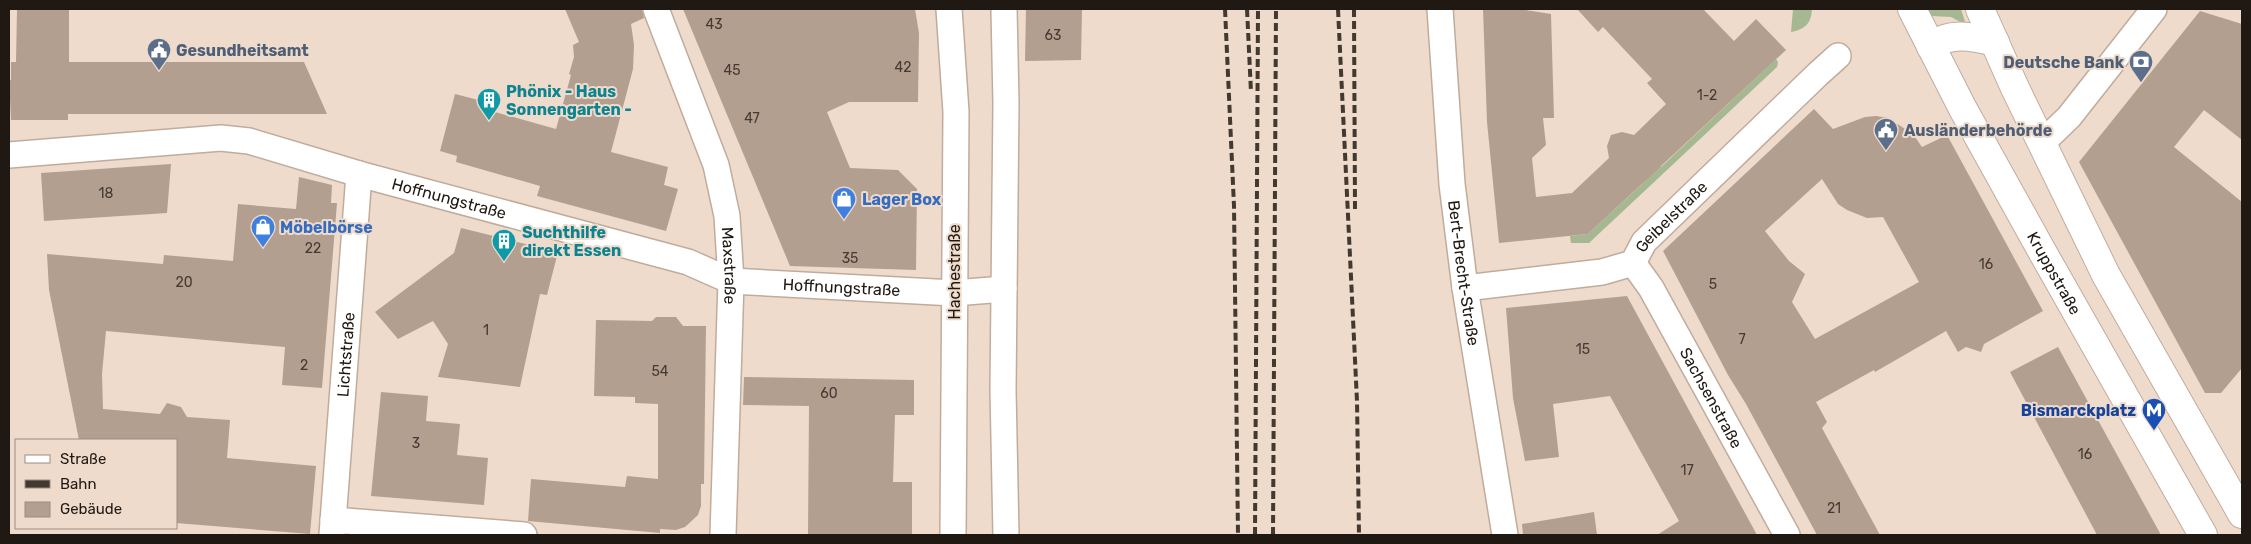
<svg xmlns="http://www.w3.org/2000/svg" width="2251" height="544" font-family="Rubik,sans-serif">
	<style>
		.green { fill: #a5b892 }
		.building { fill: #b39f90; fill-rule: evenodd }
		.lines { fill: none; stroke-linecap: round; stroke-linejoin: round }
		.minor-casing { stroke: #c0ac9d; stroke-width: 28 }
		.major-casing { stroke: #c0ac9d; stroke-width: 30 }
		.minor { stroke: #fff; stroke-width: 25 }
		.major { stroke: #fff; stroke-width: 28 }
		.rail { stroke: #423931; stroke-width: 4; stroke-dasharray: 8 4; stroke-linecap: butt }
		.labels { text-anchor: middle; stroke-width: 4; stroke-linejoin: round; paint-order: stroke }
		.number-label { font-size: 14px; fill: #453a32 }
		.service-label { font-size: 16px; font-weight: bold; fill: #4e5e75; stroke: #efdbcb; text-anchor: start }
		.culture-label { font-size: 16px; font-weight: bold; fill: #0d838f; stroke: #efdbcb; text-anchor: start }
		.street-label { font-size: 16px; fill: #201913; stroke: #efdbcb }
		.shop-label { font-size: 16px; font-weight: bold; fill: #366cbe; stroke: #efdbcb; text-anchor: start }
		.transit-label { font-size: 16px; font-weight: bold; fill: #164399; stroke: #efdbcb; text-anchor: end }
	</style>
	<rect width="100%" height="100%" fill="#efdbcb"/>
	<g class="green">
		<path d="M1793,9h19c-1,14 -6,20 -21,23z"/>
		<polygon points="1927,9 1961,9 1966,25 1951,17 1931,16"/>
		<polygon points="1776,59 1778,62 1777,67 1589,243 1571,243 1570,236 1588,234 1641,185 1659,165 1661,167"/>
	</g>
	<g class="building">
		<polygon points="17,9 69,9 69,62 304,62 327,114 68,114 68,120 11,120 9,80 11,80 11,62 16,62"/>
		<polygon points="565,9 642,9 644,18 631,24 634,45 633,69 611,152 668,167 664,185 678,189 666,231 537,196 540,186 456,162 457,156 440,151 455,94 490,103 488,110 556,129 571,75 569,74 574,57 573,45 579,42"/>
		<polygon points="683,9 915,9 919,33 918,102 849,102 827,112 850,168 898,170 917,189 916,270 790,266"/>
		<polygon points="1026,9 1082,9 1081,60 1025,61"/>
		<polygon points="1483,9 1519,9 1551,14 1554,118 1543,118 1546,145 1532,158 1536,197 1572,193 1609,158 1607,146 1611,135 1622,132 1634,135 1666,104 1647,83 1652,79 1603,27 1598,32 1577,9 1703,9 1734,41 1756,19 1786,50 1588,234 1499,243 1487,122"/>
		<polygon points="2200,11 2242,24 2242,140 2204,110 2174,147 2242,202 2242,368 2221,393 2205,393 2079,162"/>
		<path d="M1814,109l19,20 32,-12 11,-1 12,2 25,16 9,13 25,-12 96,176 -59,33 -3,8 -15,-5 -8,5 -12,-21 -71,41 -1,-2 -58,32 11,20 -5,6 58,107h-63l-71,-131 -18,-29 -65,-124zM1822,179l16,25 9,6 20,8 16,-1 36,65 -104,57 -23,-37 13,-28 -16,-13 -24,-30z"/>
		<polygon points="171,164 167,213 44,221 41,173"/>
		<polygon points="299,177 332,185 331,203 337,203 322,388 282,385 285,347 106,331 102,374 103,409 160,414 167,403 181,407 187,417 230,420 227,458 316,466 310,534 176,523 176,440 79,440 49,290 47,254 163,264 164,255 233,261 238,204 296,209"/>
		<polygon points="461,228 558,252 547,295 540,294 520,387 438,377 448,344 433,321 398,339 375,312 454,253"/>
		<polygon points="1627,296 1678,390 1757,535 1657,535 1679,521 1610,396 1553,404 1559,457 1525,461 1513,398 1506,308"/>
		<polygon points="656,317 676,317 683,326 706,326 704,484 701,484 701,506 698,515 685,527 676,530 660,529 660,533 528,521 531,479 625,487 627,476 658,479 658,404 635,403 635,397 594,396 596,320 652,321"/>
		<polygon points="2058,347 2161,535 2097,535 2010,372"/>
		<polygon points="744,377 914,380 914,415 895,415 893,482 912,482 912,535 808,535 809,406 743,405"/>
		<polygon points="381,392 428,396 426,421 460,424 457,455 488,458 484,505 371,496"/>
		<polygon points="1594,512 1597,535 1523,535 1522,524"/>
	</g>
	<g class="lines">
		<defs>
			<g id="minor">
				<path id="s1" d="M656,9l60,156 11,51 4,65 -8,254"/>
				<polyline points="949,9 956,112 953,535"/>
				<polyline points="1004,9 1006,103 1003,390 1006,535"/>
				<path id="s2" d="M1440,9l12,175 13,104 40,247"/>
				<polyline points="2042,143 2069,117 2154,9"/>
				<path id="s3" d="M9,155l212,-17 28,3 110,33 329,88 43,19 223,12 50,-4"/>
				<path id="s4" d="M1633,263l18,25 136,247"/>
				<path id="s5" d="M1465,288l137,-16 31,-9 11,-21 174,-168 20,-18"/>
				<polyline points="333,520 524,535"/>
				<path id="s6" d="M332,535l27,-361"/>
			</g>
			<g id="major">
				<path id="s7" d="M1912,9l51,100 80,144 160,282"/>
				<polyline points="1980,9 2014,86 2106,275 2242,514"/>
				<path d="M1931,47c18,-16 43,-10 64,-5"/>
			</g>
		</defs>
		<use href="#minor" class="minor-casing"/>
		<use href="#major" class="major-casing"/>
		<use href="#minor" class="minor"/>
		<use href="#major" class="major"/>
		<g class="rail">
			<polyline points="1225,9 1234,206 1238,535"/>
			<polyline points="1247,9 1251,92"/>
			<polyline points="1338,9 1357,401 1359,535"/>
			<polyline points="1354,9 1355,209"/>
			<polyline points="1255,535 1258,9"/>
			<polyline points="1273,535 1276,9"/>
		</g>
	</g>
	<defs>
		<symbol id="civic-pin" viewBox="-11 -11 22 30"><path d="M0 17L-7.5 6A9.5 9.5 0 1 1 7.5 6Z" fill="#5c6f8a" stroke="#efdbcb"/><path d="M-.6-6.5H3V-4.5H.6V-3L4-1V1h2V6H-6V1h2V-1L-.6-3ZM-1.2 2.5V6h2.4V2.5Z" fill="#fff"/></symbol>
		<symbol id="bank-pin" viewBox="-11 -11 22 30"><path d="M0 17L-7.5 6A9.5 9.5 0 1 1 7.5 6Z" fill="#5c6f8a" stroke="#efdbcb"/><path d="M-6-4H6V4H-6ZM0-2.3a2.3 2.3 0 1 0 0 4.6a2.3 2.3 0 1 0 0-4.6Z" fill="#fff"/></symbol>
		<symbol id="building-pin" viewBox="-11 -11 22 30"><path d="M0 17L-7.5 6A9.5 9.5 0 1 1 7.5 6Z" fill="#0f9aa8" stroke="#efdbcb"/><path d="M-4-6H4V6H1V3H-1V6H-4ZM-2.5-4.3h1.7v1.8h-1.7ZM.8-4.3h1.7v1.8H.8ZM-2.5-1h1.7V.8h-1.7ZM.8-1h1.7V.8H.8Z" fill="#fff"/></symbol>
		<symbol id="shop-pin" viewBox="-11 -11 22 30"><path d="M0 17L-7.5 6A9.5 9.5 0 1 1 7.5 6Z" fill="#3f7fe0" stroke="#efdbcb"/><path d="M-5-2.5h2.3a2.7 3.5 0 0 1 5.4 0H5L5.5 6h-11ZM-1.5-2.5h3a1.5 2.3 0 0 0-3 0Z" fill="#fff"/></symbol>
		<symbol id="metro-pin" viewBox="-11 -11 22 30"><path d="M0 17L-7.5 6A9.5 9.5 0 1 1 7.5 6Z" fill="#1a4fb4" stroke="#efdbcb"/><path d="M-5.5 5V-5H-3L0 0L3-5H5.5V5H3V-.5L0 4L-3-.5V5Z" fill="#fff"/></symbol>
	</defs>
	<g fill-rule="evenodd">
		<use href="#civic-pin" x="145" y="36" width="28" height="38"/>
		<use href="#bank-pin" x="2127" y="48" width="28" height="38"/>
		<use href="#building-pin" x="475" y="86" width="28" height="38"/>
		<use href="#civic-pin" x="1872" y="116" width="28" height="38"/>
		<use href="#shop-pin" x="830" y="185" width="28" height="38"/>
		<use href="#shop-pin" x="249" y="213" width="28" height="38"/>
		<use href="#building-pin" x="490" y="227" width="28" height="38"/>
		<use href="#metro-pin" x="2140" y="396" width="28" height="38"/>
	</g>
	<g class="labels">
		<g class="number-label">
			<text x="714" y="29">43</text>
			<text x="1053" y="40">63</text>
			<text x="903" y="72">42</text>
			<text x="732" y="75">45</text>
			<text x="1707" y="100">1-2</text>
			<text x="752" y="123">47</text>
			<text x="106" y="198">18</text>
			<text x="313" y="253">22</text>
			<text x="850" y="263">35</text>
			<text x="1986" y="269">16</text>
			<text x="184" y="287">20</text>
			<text x="1713" y="289">5</text>
			<text x="486" y="335">1</text>
			<text x="1742" y="344">7</text>
			<text x="1583" y="354">15</text>
			<text x="304" y="370">2</text>
			<text x="660" y="376">54</text>
			<text x="829" y="398">60</text>
			<text x="416" y="448">3</text>
			<text x="2085" y="459">16</text>
			<text x="1687" y="475">17</text>
			<text x="1834" y="513">21</text>
		</g>
		<g class="service-label">
			<text x="176" y="56">Gesundheitsamt</text>
			<text x="2124" y="68" text-anchor="end">Deutsche Bank</text>
			<text x="1904" y="136">Ausländerbehörde</text>
		</g>
		<g class="culture-label">
			<text x="506" y="97">Phönix - Haus<tspan x="506" dy="18">Sonnengarten -</tspan></text>
			<text x="522" y="238">Suchthilfe<tspan x="522" dy="18">direkt Essen</tspan></text>
		</g>
		<g class="street-label">
			<text dy="6" stroke="none"><textPath href="#s3" startOffset="449">Hoffnungstraße</textPath></text>
			<text dy="6" stroke="none"><textPath href="#s5" startOffset="231">Geibelstraße</textPath></text>
			<text dy="6" stroke="none"><textPath href="#s1" startOffset="269">Maxstraße</textPath></text>
			<text transform="translate(954 272) rotate(-90)" y="6">Hachestraße</text>
			<text dy="6" stroke="none"><textPath href="#s2" startOffset="265">Bert-Brecht-Straße</textPath></text>
			<text dy="6" stroke="none"><textPath href="#s7" startOffset="300">Kruppstraße</textPath></text>
			<text dy="6" stroke="none"><textPath href="#s3" startOffset="854">Hoffnungstraße</textPath></text>
			<text dy="6" stroke="none"><textPath href="#s6" startOffset="181">Lichtstraße</textPath></text>
			<text dy="6" stroke="none"><textPath href="#s4" startOffset="156">Sachsenstraße</textPath></text>
		</g>
		<g class="shop-label">
			<text x="862" y="205">Lager Box</text>
			<text x="280" y="233">Möbelbörse</text>
		</g>
		<g class="transit-label">
			<text x="2136" y="416">Bismarckplatz</text>
		</g>
	</g>
	<rect width="2251" height="544" fill="none" stroke="#201913" stroke-width="20"/>
	<rect x="15" y="439" width="162" height="90" fill="#efdbcb" stroke="#9c8d81"/>
	<rect x="25" y="455" width="25" height="8" fill="#ffffff" stroke="#9c8d81"/>
	<text x="60" y="464" font-size="15" fill="#201913">Straße</text>
	<rect x="25" y="480" width="25" height="8" fill="#423931" stroke="#9c8d81"/>
	<text x="60" y="489" font-size="15" fill="#201913">Bahn</text>
	<rect x="25" y="502" width="25" height="15" fill="#b39f90" stroke="#9c8d81"/>
	<text x="60" y="514" font-size="15" fill="#201913">Gebäude</text>
</svg>
